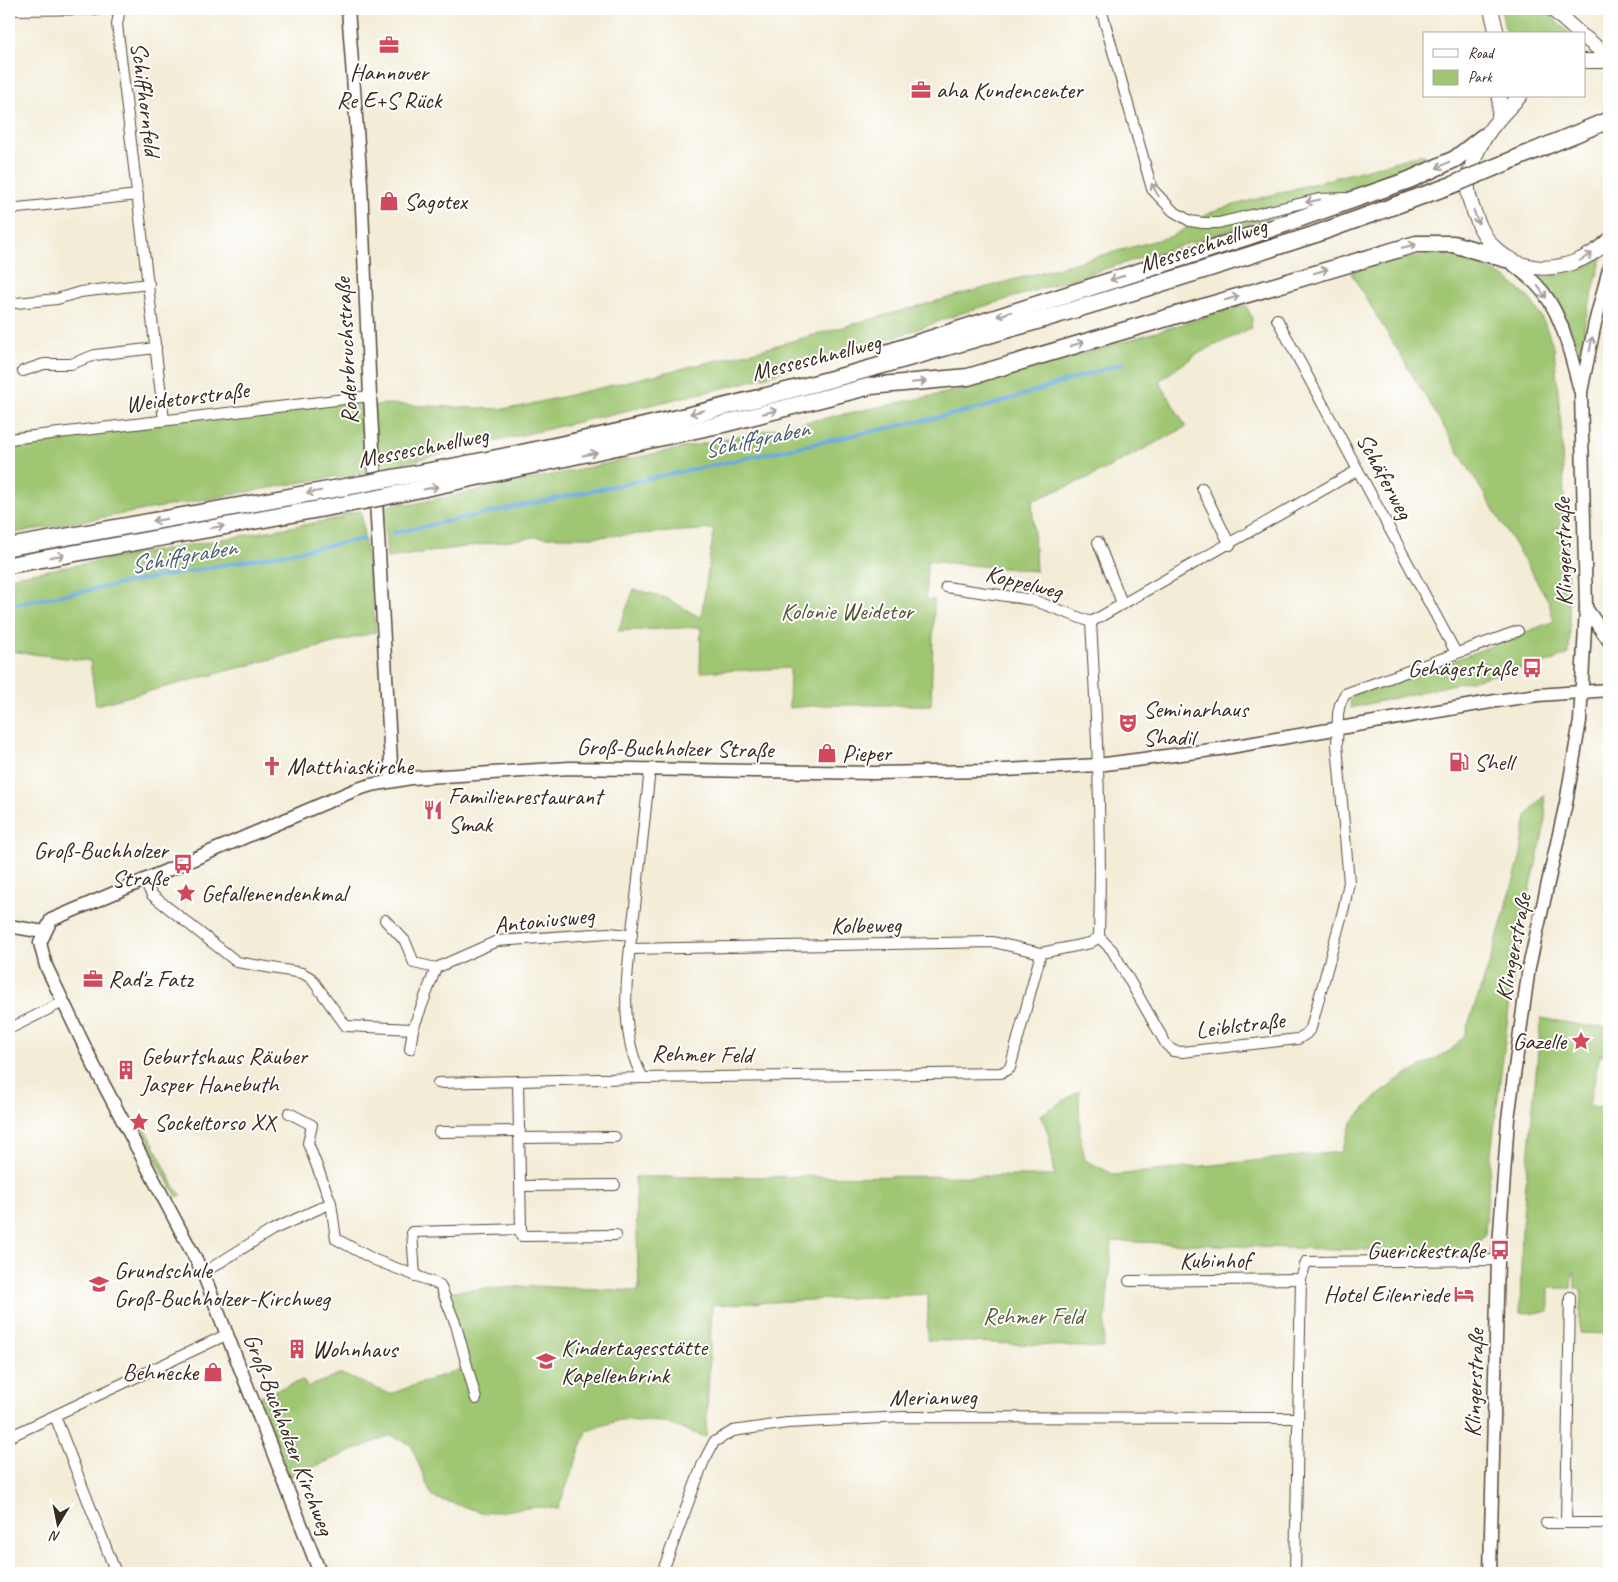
<svg xmlns="http://www.w3.org/2000/svg" width="1618" height="1582" font-family="Caveat,sans-serif">
	<style>
		.green { fill: #9fc672; stroke: #6d7848 }
		.lines { fill: none; stroke-linecap: round; stroke-linejoin: round }
		.stream { stroke: #6aaadd; stroke-width: 4 }
		.minor-casing { stroke: #57473a; stroke-width: 12 }
		.tertiary-casing { stroke: #57473a; stroke-width: 15 }
		.secondary-casing { stroke: #57473a; stroke-width: 16 }
		.trunk-casing { stroke: #57473a; stroke-width: 19 }
		.minor { stroke: #fff; stroke-width: 10 }
		.tertiary { stroke: #fff; stroke-width: 12 }
		.secondary { stroke: #fff; stroke-width: 14 }
		.trunk { stroke: #fff; stroke-width: 16 }
		.trunk-bridge-casing { stroke: #57473a; stroke-width: 19; stroke-linecap: butt }
		.trunk-bridge { stroke: #fff; stroke-width: 16 }
		.oneway { stroke: #a79f9a }
		.labels { text-anchor: middle; stroke-width: 4; stroke-linejoin: round; paint-order: stroke }
		.poi-label { font-size: 24px; fill: #3b2a1e; stroke: #fff; text-anchor: start }
		.street-label { font-size: 24px; fill: #3b2a1e; stroke: #fff }
		.park-label { font-size: 24px; fill: #595937; stroke: #fff }
		.water-label { font-size: 25px; font-style: italic; fill: #4e5d6a; stroke: #fff }
	</style>
	<rect width="100%" height="100%" fill="#fff"/>
	<filter id="ink" filterUnits="userSpaceOnUse"><feTurbulence type="fractalNoise" baseFrequency=".02" numOctaves="2"/><feDisplacementMap in="SourceGraphic" scale="10" xChannelSelector="R" yChannelSelector="G"/><feConvolveMatrix kernelMatrix="1 2 1 2 8 2 1 2 1" color-interpolation-filters="sRGB"/></filter>
	<filter id="wash" filterUnits="userSpaceOnUse"><feTurbulence type="fractalNoise" baseFrequency=".0096" numOctaves="4" result="noise"/><feDisplacementMap in="SourceGraphic" scale="20" xChannelSelector="R" yChannelSelector="G"/><feGaussianBlur stdDeviation="1.12" result="paint"/><feColorMatrix in="noise" values="0 0 0 0 0 0 0 0 0 0 0 0 0 0 0 0 0 1.4 0 .05"/><feComposite in="paint" operator="in"/></filter>
	<g filter="url(#wash)">
		<rect width="100%" height="100%" fill="#f3ecd7"/>
		<g class="green">
			<polygon points="1501,9 1543,9 1570,34 1506,34"/>
			<path d="M1423,154l5,8 -145,52 -324,100 -58,21 -157,48 -341,80v3l-65,12 -1,-2 -328,58v-95l361,-43 1,10 14,-2 113,5 21,-2 237,-56 416,-115c16,-7 28,-19 44,-26z"/>
			<polygon points="1437,254 1466,257 1506,278 1531,300 1544,322 1554,348 1561,425 1570,628 1569,654 1546,663 1351,708 1350,701 1355,694 1453,661 1554,621 1548,600 1351,273 1361,266"/>
			<path d="M1602,257l-17,64 -5,45c-7,-37 -16,-60 -41,-88 24,-2 43,-7 63,-21z"/>
			<polygon points="1246,305 1252,318 1251,328 1197,354 1159,381 1186,427 1092,476 1032,501 1036,571 927,561 926,600 934,600 931,705 822,705 789,708 790,668 700,672 701,627 618,631 634,589 666,598 701,618 714,529 593,537 535,537 387,558 383,507 406,502 408,505 965,389"/>
			<polygon points="361,511 376,632 96,705 90,661 9,651 9,577 342,518 342,514"/>
			<polygon points="1544,795 1546,820 1525,912 1511,992 1491,1154 1485,1234 1468,1252 1289,1248 1112,1241 1103,1348 927,1340 928,1294 712,1305 706,1437 662,1422 619,1420 587,1431 558,1509 537,1507 485,1513 432,1497 411,1445 391,1435 289,1477 257,1397 303,1380 307,1387 341,1374 390,1394 463,1368 451,1323 438,1292 533,1286 639,1291 635,1177 1055,1176 1049,1136 1041,1115 1079,1091 1080,1136 1085,1160 1115,1175 1341,1152 1352,1122 1374,1099 1396,1081 1451,1050 1464,1036 1490,962 1520,859 1527,816"/>
			<polygon points="1541,1018 1586,1026 1609,1027 1609,1056 1600,1054 1589,1105 1609,1110 1609,1334 1579,1333 1581,1288 1575,1288 1575,1273 1572,1273 1571,1288 1549,1288 1549,1312 1520,1313 1522,1226"/>
			<polygon points="142,1121 176,1190 182,1195 177,1197 135,1123"/>
		</g>
		<g class="lines">
			<g class="stream">
				<polyline points="393,533 982,408 1124,363"/>
				<polyline points="9,605 363,539"/>
			</g>
		</g>
	</g>
	<g filter="url(#ink)">
		<g class="lines">
			<defs>
				<g id="minor">
					<polyline points="120,9 117,24 164,420"/>
					<polyline points="1101,9 1152,189 1173,211 1190,221 1203,223 1218,223 1319,199 1345,198"/>
					<polyline points="9,10 110,9"/>
					<polyline points="9,209 138,195"/>
					<polyline points="16,303 57,299 80,292 149,284"/>
					<polyline points="1277,319 1456,653"/>
					<polyline points="23,371 44,364 71,364 95,355 156,348"/>
					<polyline points="9,439 370,396"/>
					<path d="M1358,470l-267,152c6,105 11,210 8,315l13,13 54,94 7,7 9,1 116,-13 8,-5 5,-6 33,-121 5,-25 -12,-137 1,-31 2,-10 5,-10 173,-63"/>
					<polyline points="1202,488 1230,545"/>
					<polyline points="1098,542 1122,603"/>
					<polyline points="946,587 1033,600 1091,622"/>
					<path d="M650,769c-5,43 -9,86 -14,129 -6,55 -22,129 7,180l358,-5 9,-5 31,-115"/>
					<polyline points="144,880 152,895 237,962 302,973 311,978 346,1026 413,1029"/>
					<polyline points="385,920 405,941 414,963 436,968"/>
					<polyline points="630,949 993,942 1041,953 1090,943 1099,937"/>
					<polyline points="9,1029 63,1002"/>
					<polyline points="410,1049 413,1029 436,968 497,941 608,933 632,935"/>
					<polyline points="438,1083 518,1081"/>
					<polyline points="289,1113 312,1125 308,1143 331,1203 336,1239 375,1260 440,1285 456,1325 476,1399"/>
					<polyline points="439,1132 520,1131"/>
					<polyline points="520,1138 615,1137"/>
					<polyline points="521,1186 615,1185"/>
					<polyline points="521,1229 521,1236 616,1235"/>
					<polyline points="203,1273 272,1230 331,1203"/>
					<polyline points="415,1276 412,1232 521,1229 518,1081 643,1078"/>
					<polyline points="1129,1281 1301,1279"/>
					<polyline points="55,1416 116,1573"/>
					<polyline points="9,1437 228,1334"/>
					<polyline points="1546,1523 1609,1523"/>
					<polyline points="1566,1523 1570,1297"/>
					<polyline points="662,1573 703,1463 714,1442 733,1431 787,1423 903,1417 1298,1418"/>
					<polyline points="1295,1573 1301,1279 1306,1262 1498,1260"/>
				</g>
				<g id="tertiary">
					<polyline points="348,9 361,184 370,396 392,780"/>
					<path d="M1506,259c10,8 21,16 30,25 27,27 34,71 44,106"/>
					<polyline points="1586,608 1609,641"/>
					<polyline points="9,926 44,932"/>
					<polyline points="320,1573 203,1273 94,1066 46,966 40,943 51,920 355,790 371,785 411,778 570,768 874,773 985,771 1098,765 1219,749 1496,701 1538,695 1609,690"/>
					<polyline points="1490,1573 1498,1260 1508,1119 1529,967 1566,803 1580,721 1586,608 1581,392 1595,323 1609,269"/>
				</g>
				<g id="secondary">
					<polyline points="1491,9 1497,34"/>
					<polyline points="1552,9 1580,34"/>
					<polyline points="1584,37 1609,57"/>
					<polyline points="1584,61 1609,61"/>
					<path d="M1520,96c-25,25 -48,51 -52,88 -1,11 4,23 8,33 21,62 91,64 133,23"/>
					<polyline points="1499,118 1500,96"/>
				</g>
				<g id="trunk">
					<polyline points="886,353 1247,237 1409,180 1455,159 1483,137"/>
					<path d="M382,480c318,-56 628,-147 934,-246"/>
					<polyline points="383,497 723,424 871,386 968,377 1416,244 1453,244 1506,259"/>
					<polyline points="9,547 362,484"/>
					<polyline points="9,565 363,501"/>
				</g>
			</defs>
			<use href="#minor" class="minor-casing"/>
			<use href="#tertiary" class="tertiary-casing"/>
			<use href="#secondary" class="secondary-casing"/>
			<use href="#trunk" class="trunk-casing"/>
			<use href="#minor" class="minor"/>
			<use href="#tertiary" class="tertiary"/>
			<use href="#secondary" class="secondary"/>
			<use href="#trunk" class="trunk"/>
			<defs>
				<g id="trunk-bridge">
					<polyline points="1316,234 1452,185 1609,120"/>
					<polyline points="362,484 382,480"/>
					<polyline points="363,501 383,497"/>
				</g>
			</defs>
			<use href="#trunk-bridge" class="trunk-bridge-casing"/>
			<use href="#trunk-bridge" class="trunk-bridge"/>
		</g>
		<defs><path id="oneway-shaft" d="M-6 0H5M1.5-3L5.5 0L1.5 3" fill="none" stroke-width="1.6" stroke-linecap="round" stroke-linejoin="round" transform="scale(1.25)"/></defs>
		<g class="oneway">
			<use href="#oneway-shaft" transform="translate(1443 165) rotate(153)"/>
			<use href="#oneway-shaft" transform="translate(1155 190) rotate(-120)"/>
			<use href="#oneway-shaft" transform="translate(1313 201) rotate(168)"/>
			<use href="#oneway-shaft" transform="translate(1476 217) rotate(70)"/>
			<use href="#oneway-shaft" transform="translate(1409 246) rotate(-14)"/>
			<use href="#oneway-shaft" transform="translate(1586 257) rotate(-30)"/>
			<use href="#oneway-shaft" transform="translate(1321 271) rotate(-17)"/>
			<use href="#oneway-shaft" transform="translate(1117 278) rotate(162)"/>
			<use href="#oneway-shaft" transform="translate(1542 292) rotate(55)"/>
			<use href="#oneway-shaft" transform="translate(1232 298) rotate(-17)"/>
			<use href="#oneway-shaft" transform="translate(1004 314) rotate(162)"/>
			<use href="#oneway-shaft" transform="translate(1077 344) rotate(-17)"/>
			<use href="#oneway-shaft" transform="translate(1591 344) rotate(-79)"/>
			<use href="#oneway-shaft" transform="translate(919 382) rotate(-6)"/>
			<use href="#oneway-shaft" transform="translate(697 412) rotate(166)"/>
			<use href="#oneway-shaft" transform="translate(770 412) rotate(-14)"/>
			<use href="#oneway-shaft" transform="translate(590 454) rotate(-12)"/>
			<use href="#oneway-shaft" transform="translate(431 488) rotate(-11)"/>
			<use href="#oneway-shaft" transform="translate(314 492) rotate(170)"/>
			<use href="#oneway-shaft" transform="translate(160 520) rotate(170)"/>
			<use href="#oneway-shaft" transform="translate(217 527) rotate(-10)"/>
			<use href="#oneway-shaft" transform="translate(57 556) rotate(-10)"/>
		</g>
	</g>
	<defs>
		<symbol id="office-bare" viewBox="-9 -9 18 18"><path d="M-6-3h4V-5.5h4V-3h4V5H-6ZM-1-4.5V-3h2v-1.5ZM-6 0V1H6V0Z" fill="#d1495b" stroke="#fff" stroke-width="2.5" paint-order="stroke"/></symbol>
		<symbol id="shop-bare" viewBox="-9 -9 18 18"><path d="M-5-2.5h2.3a2.7 3.5 0 0 1 5.4 0H5L5.5 6h-11ZM-1.5-2.5h3a1.5 2.3 0 0 0-3 0Z" fill="#d1495b" stroke="#fff" stroke-width="2.5" paint-order="stroke"/></symbol>
		<symbol id="bus-bare" viewBox="-9 -9 18 18"><path d="M-5-6H5V4H4V6H2V4H-2V6H-4V4H-5ZM-3.5-4V0h7V-4ZM-3.5 1.2v1.5H-2V1.2ZM2 1.2v1.5H3.5V1.2Z" fill="#d1495b" stroke="#fff" stroke-width="2.5" paint-order="stroke"/></symbol>
		<symbol id="theatre-bare" viewBox="-9 -9 18 18"><path d="M-5-5.5Q0-4 5-5.5V0Q5 5 0 6Q-5 5-5 0ZM-3.3-2.5H-1v1.5H-3.3ZM1-2.5H3.3v1.5H1ZM-2.8 1Q0 5.5 2.8 1Z" fill="#d1495b" stroke="#fff" stroke-width="2.5" paint-order="stroke"/></symbol>
		<symbol id="fuel-bare" viewBox="-9 -9 18 18"><path d="M-5.5-6h7V0h2V4h1.3V-2.5L3-4.5l.8-.8L6-3V5H2.5V1h-1V6h-7ZM-4.2-4.7v3.2H.2V-4.7Z" fill="#d1495b" stroke="#fff" stroke-width="2.5" paint-order="stroke"/></symbol>
		<symbol id="church-bare" viewBox="-9 -9 18 18"><path d="M-1.2-6h2.4v3.5h3.3v2.4h-3.3V6h-2.4V-.1h-3.3v-2.4h3.3Z" fill="#d1495b" stroke="#fff" stroke-width="2.5" paint-order="stroke"/></symbol>
		<symbol id="restaurant-bare" viewBox="-9 -9 18 18"><path d="M-5-6h1v4h1v-4h1v4h1v-4h1v5L-1.5 .5V6h-2V.5L-5-1ZM5-6V6H3V1.5H1.5Q1.5-4 5-6Z" fill="#d1495b" stroke="#fff" stroke-width="2.5" paint-order="stroke"/></symbol>
		<symbol id="sight-bare" viewBox="-9 -9 18 18"><path d="M0-6L1.8-2.2L6-1.7L2.9 1.2L3.7 5.4L0 3.3L-3.7 5.4L-2.9 1.2L-6-1.7L-1.8-2.2Z" fill="#d1495b" stroke="#fff" stroke-width="2.5" paint-order="stroke"/></symbol>
		<symbol id="building-bare" viewBox="-9 -9 18 18"><path d="M-4-6H4V6H1V3H-1V6H-4ZM-2.5-4.3h1.7v1.8h-1.7ZM.8-4.3h1.7v1.8H.8ZM-2.5-1h1.7V.8h-1.7ZM.8-1h1.7V.8H.8Z" fill="#d1495b" stroke="#fff" stroke-width="2.5" paint-order="stroke"/></symbol>
		<symbol id="school-bare" viewBox="-9 -9 18 18"><path d="M0-5L7-2L0 1L-7-2ZM-4 1L0 2.5L4 1V4Q0 6-4 4Z" fill="#d1495b" stroke="#fff" stroke-width="2.5" paint-order="stroke"/></symbol>
		<symbol id="hotel-bare" viewBox="-9 -9 18 18"><path d="M-6-4.5h1.5V1H6V5H4.5V3h-9V5H-6ZM-4 0a1.8 1.8 0 1 1 3.6 0ZM.5 0V-2.5h3Q6-2.5 6 0Z" fill="#d1495b" stroke="#fff" stroke-width="2.5" paint-order="stroke"/></symbol>
	</defs>
	<g fill-rule="evenodd">
		<use href="#office-bare" x="375" y="31" width="28" height="28"/>
		<use href="#office-bare" x="907" y="76" width="28" height="28"/>
		<use href="#shop-bare" x="375" y="187" width="28" height="28"/>
		<use href="#bus-bare" x="1518" y="654" width="28" height="28"/>
		<use href="#theatre-bare" x="1114" y="709" width="28" height="28"/>
		<use href="#shop-bare" x="813" y="739" width="28" height="28"/>
		<use href="#fuel-bare" x="1445" y="748" width="28" height="28"/>
		<use href="#church-bare" x="258" y="752" width="28" height="28"/>
		<use href="#restaurant-bare" x="419" y="796" width="28" height="28"/>
		<use href="#bus-bare" x="169" y="850" width="28" height="28"/>
		<use href="#sight-bare" x="172" y="879" width="28" height="28"/>
		<use href="#office-bare" x="79" y="965" width="28" height="28"/>
		<use href="#sight-bare" x="1567" y="1027" width="28" height="28"/>
		<use href="#building-bare" x="112" y="1056" width="28" height="28"/>
		<use href="#sight-bare" x="125" y="1108" width="28" height="28"/>
		<use href="#bus-bare" x="1486" y="1236" width="28" height="28"/>
		<use href="#school-bare" x="85" y="1270" width="28" height="28"/>
		<use href="#hotel-bare" x="1450" y="1280" width="28" height="28"/>
		<use href="#building-bare" x="283" y="1335" width="28" height="28"/>
		<use href="#school-bare" x="532" y="1347" width="28" height="28"/>
		<use href="#shop-bare" x="199" y="1358" width="28" height="28"/>
	</g>
	<g class="labels">
		<g class="poi-label">
			<text x="389" y="80" text-anchor="middle">Hannover<tspan x="389" dy="28">Re E+S Rück</tspan></text>
			<text x="936" y="98">aha Kundencenter</text>
			<text x="404" y="209">Sagotex</text>
			<text x="1517" y="676" text-anchor="end">Gehägestraße</text>
			<text x="1143" y="717">Seminarhaus<tspan x="1143" dy="28">Shadil</tspan></text>
			<text x="842" y="761">Pieper</text>
			<text x="1474" y="770">Shell</text>
			<text x="287" y="774">Matthiaskirche</text>
			<text x="448" y="804">Familienrestaurant<tspan x="448" dy="28">Smak</tspan></text>
			<text x="168" y="858" text-anchor="end">Groß-Buchholzer<tspan x="168" dy="28">Straße</tspan></text>
			<text x="201" y="901">Gefallenendenkmal</text>
			<text x="108" y="987">Rad'z Fatz</text>
			<text x="1566" y="1049" text-anchor="end">Gazelle</text>
			<text x="141" y="1064">Geburtshaus Räuber<tspan x="141" dy="28">Jasper Hanebuth</tspan></text>
			<text x="154" y="1130">Sockeltorso XX</text>
			<text x="1485" y="1258" text-anchor="end">Guerickestraße</text>
			<text x="114" y="1278">Grundschule<tspan x="114" dy="28">Groß-Buchholzer-Kirchweg</tspan></text>
			<text x="1449" y="1302" text-anchor="end">Hotel Eilenriede</text>
			<text x="561" y="1355">Kindertagesstätte<tspan x="561" dy="28">Kapellenbrink</tspan></text>
			<text x="312" y="1357">Wohnhaus</text>
			<text x="198" y="1380" text-anchor="end">Behnecke</text>
		</g>
		<g class="street-label">
			<text transform="translate(146 99) rotate(83)" y="8">Schiffhornfeld</text>
			<text transform="translate(1203 245) rotate(-18)" y="8">Messeschnellweg</text>
			<text transform="translate(346 351) rotate(-93)" y="8">Roderbruchstraße</text>
			<text transform="translate(816 357) rotate(-14)" y="8">Messeschnellweg</text>
			<text transform="translate(187 397) rotate(-7)" y="8">Weidetorstraße</text>
			<text transform="translate(423 447) rotate(-11)" y="8">Messeschnellweg</text>
			<text transform="translate(1385 476) rotate(62)" y="8">Schäferweg</text>
			<text transform="translate(1563 552) rotate(-91)" y="8">Klingerstraße</text>
			<text transform="translate(1024 582) rotate(14)" y="8">Koppelweg</text>
			<text transform="translate(675 748) rotate(1)" y="8">Groß-Buchholzer Straße</text>
			<text transform="translate(544 920) rotate(-6)" y="8">Antoniusweg</text>
			<text transform="translate(866 925) rotate(-1)" y="8">Kolbeweg</text>
			<text transform="translate(1513 947) rotate(-79)" y="8">Klingerstraße</text>
			<text transform="translate(1240 1025) rotate(-7)" y="8">Leiblstraße</text>
			<text transform="translate(702 1054) rotate(1)" y="8">Rehmer Feld</text>
			<text x="1215" y="1268">Kubinhof</text>
			<text transform="translate(1474 1383) rotate(-88)" y="8">Klingerstraße</text>
			<text transform="translate(933 1397) rotate(-1)" y="8">Merianweg</text>
			<text transform="translate(289 1434) rotate(69)" y="8">Groß-Buchholzer Kirchweg</text>
		</g>
		<g class="park-label">
			<text x="847" y="619">Kolonie Weidetor</text>
			<text x="1033" y="1324">Rehmer Feld</text>
		</g>
		<g class="water-label">
			<text transform="translate(756 438) rotate(-12)" y="9">Schiffgraben</text>
			<text transform="translate(183 555) rotate(-10)" y="9">Schiffgraben</text>
		</g>
	</g>
	<rect width="1618" height="1582" fill="none" stroke="#fff" stroke-width="30"/>
	<rect x="1423" y="32" width="162" height="65" fill="#ffffff" stroke="#b1aaa5"/>
	<rect x="1433" y="49" width="25" height="8" fill="#ffffff" stroke="#b1aaa5"/>
	<text x="1468" y="58" font-size="15" fill="#3b2a1e">Road</text>
	<rect x="1433" y="70" width="25" height="15" fill="#9fc672" stroke="#b1aaa5"/>
	<text x="1468" y="82" font-size="15" fill="#3b2a1e">Park</text>
	<g transform="translate(58 1524) rotate(190)" stroke="#ffffff" stroke-width="4" paint-order="stroke">
	<path d="M0-4L9 19L0 12L-9 19Z" fill="#3b2a1e"/>
	<text y="-8" font-size="14" font-weight="bold" text-anchor="middle" fill="#3b2a1e">N</text>
	</g>
</svg>
